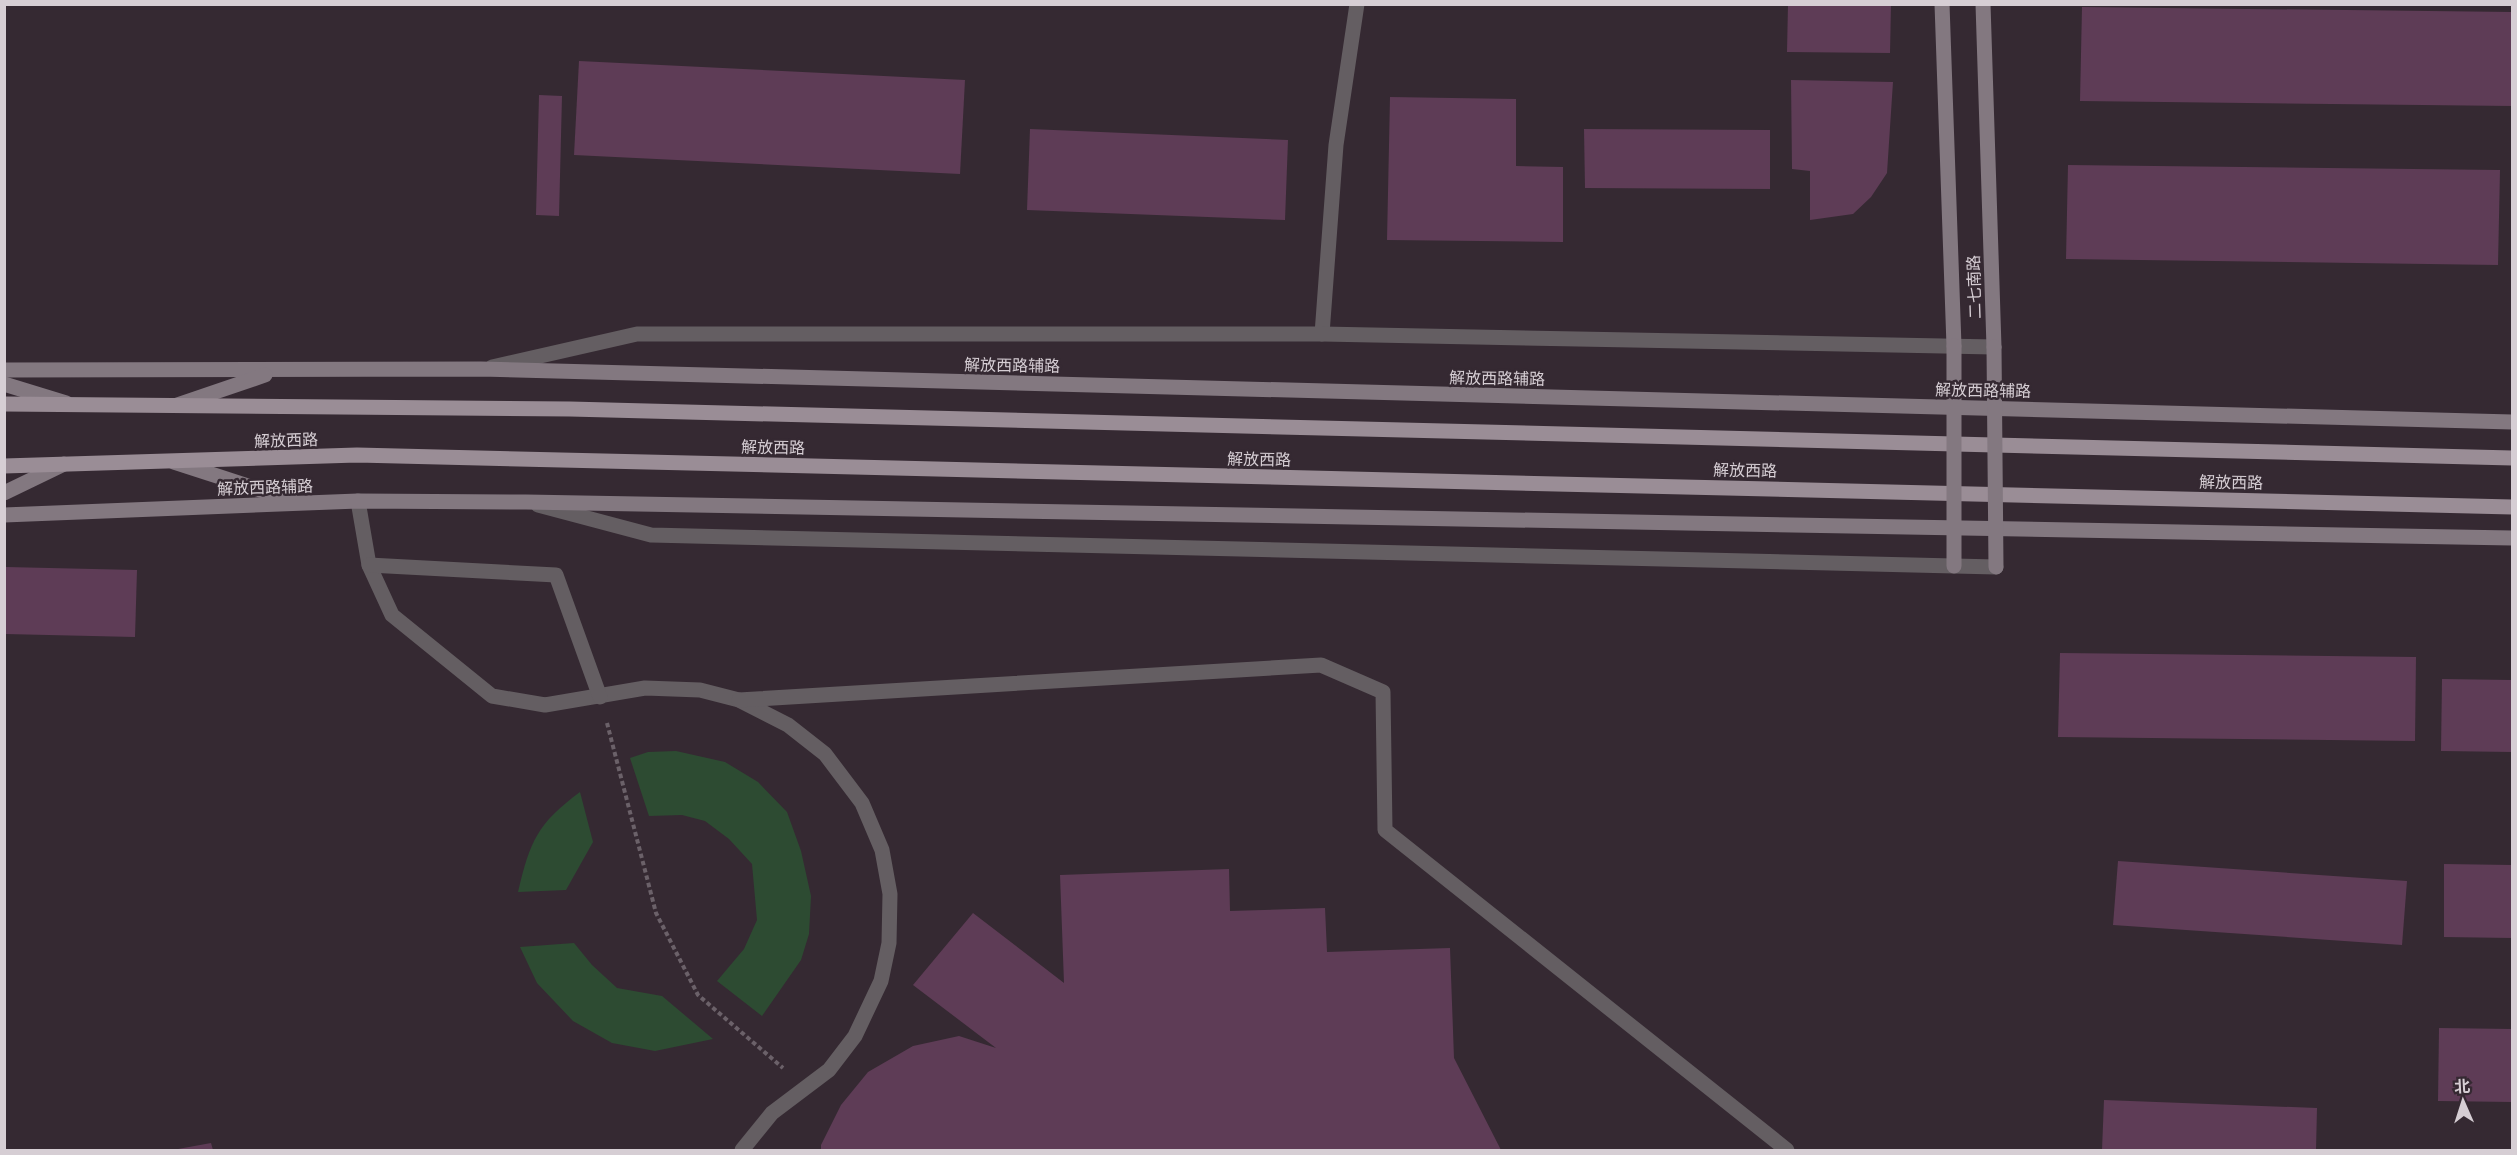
<svg xmlns="http://www.w3.org/2000/svg" width="2517" height="1155" font-family="'Open Sans','Noto Sans SC',sans-serif">
	<style>
		.green { fill: #2d4b32 }
		.building { fill: #5e3c56 }
		.lines { fill: none; stroke-linecap: round; stroke-linejoin: round }
		.path { stroke: #6b6169; stroke-width: 4; stroke-dasharray: 4.5 3; stroke-linecap: butt }
		.service { stroke: #645e62; stroke-width: 15 }
		.minor { stroke: #645e62; stroke-width: 15 }
		.tertiary { stroke: #645e62; stroke-width: 15 }
		.secondary { stroke: #837880; stroke-width: 15 }
		.primary { stroke: #9a8d96; stroke-width: 15 }
		.secondary-bridge { stroke: #837880; stroke-width: 15 }
		.labels { text-anchor: middle; stroke-width: 5; stroke-linejoin: round; paint-order: stroke }
		.street-label { font-size: 16px; fill: #d6ced4; stroke: #352932 }
	</style>
	<rect width="100%" height="100%" fill="#352932"/>
	<g class="green">
		<polygon points="676,751 725,762 758,782 787,812 801,851 811,896 809,934 801,960 762,1016 717,981 744,949 757,920 752,864 729,839 705,821 682,815 649,816 630,758 648,752"/>
		<path d="M580,792l13,50 -27,48 -48,2c12,-51 19,-68 62,-100z"/>
		<polygon points="574,943 592,965 617,988 662,996 713,1039 655,1051 612,1043 573,1021 537,983 520,947"/>
	</g>
	<g class="building">
		<polygon points="1788,4 1891,4 1890,53 1787,52"/>
		<polygon points="2082,7 2512,12 2512,106 2080,101"/>
		<polygon points="579,61 965,80 960,174 574,155"/>
		<polygon points="1791,80 1893,82 1887,173 1871,197 1853,214 1810,220 1810,171 1792,169"/>
		<polygon points="539,95 562,96 559,216 536,215"/>
		<polygon points="1390,97 1516,99 1516,166 1563,167 1563,242 1387,240"/>
		<polygon points="1030,129 1288,140 1285,220 1027,210"/>
		<polygon points="1584,129 1770,130 1770,189 1585,188"/>
		<polygon points="2068,165 2500,170 2498,265 2066,259"/>
		<polygon points="6,567 137,570 135,637 5,634"/>
		<polygon points="2060,653 2416,657 2415,741 2058,737"/>
		<polygon points="2442,679 2512,680 2512,752 2441,751"/>
		<polygon points="2118,861 2407,881 2402,945 2113,925"/>
		<polygon points="2444,864 2512,865 2512,938 2444,937"/>
		<polygon points="1229,869 1230,911 1325,908 1327,952 1450,948 1454,1058 1501,1150 821,1150 821,1145 841,1105 868,1072 913,1046 959,1036 996,1048 913,985 973,913 1064,983 1060,875"/>
		<polygon points="2439,1028 2512,1029 2512,1102 2438,1101"/>
		<polygon points="2104,1100 2317,1108 2316,1150 2102,1150"/>
		<polygon points="211,1143 213,1150 178,1150 178,1149"/>
	</g>
	<g class="lines">
		<polyline class="path" points="607,723 656,913 698,995 783,1068"/>
		<polyline class="service" points="1322,334 1336,145 1357,4"/>
		<g class="minor">
			<polyline points="358,501 369,565 392,615 492,696 545,705 645,688 700,690 739,700 788,725 825,754 862,803 882,850 890,894 889,943 881,981 855,1036 829,1070 772,1113 742,1150"/>
			<polyline points="369,565 556,575 600,697"/>
			<polyline points="739,700 1321,665 1383,692 1385,830 1787,1150"/>
		</g>
		<g class="tertiary">
			<polyline points="492,367 637,334 1322,334 1994,347"/>
			<polyline points="538,505 651,535 1996,567"/>
		</g>
		<g class="secondary">
			<polyline points="1942,4 1954,346"/>
			<polyline points="1983,4 1994,347"/>
			<polyline points="4,370 481,369 2512,422"/>
			<polyline points="4,384 66,403"/>
			<polyline points="177,405 265,375"/>
			<polyline points="174,462 291,500"/>
			<polyline points="4,493 64,464"/>
			<polyline points="4,515 358,501 526,502 2512,538"/>
		</g>
		<g class="primary">
			<polyline points="4,404 570,409 2512,458"/>
			<polyline points="4,466 357,455 2512,507"/>
		</g>
		<g class="secondary-bridge">
			<polyline points="1994,347 1996,567"/>
			<polyline points="1954,566 1954,346"/>
		</g>
	</g>
	<g class="labels">
		<g class="street-label">
			<text transform="translate(1974 287) rotate(-92)" y="6">二七南路</text>
			<text transform="translate(1012 365) rotate(1)" y="6">解放西路辅路</text>
			<text transform="translate(1497 378) rotate(1)" y="6">解放西路辅路</text>
			<text transform="translate(1983 390) rotate(1)" y="6">解放西路辅路</text>
			<text transform="translate(286 440) rotate(-2)" y="6">解放西路</text>
			<text transform="translate(773 447) rotate(1)" y="6">解放西路</text>
			<text transform="translate(1259 459) rotate(1)" y="6">解放西路</text>
			<text transform="translate(1745 470) rotate(1)" y="6">解放西路</text>
			<text transform="translate(2231 482) rotate(1)" y="6">解放西路</text>
			<text transform="translate(265 487) rotate(-2)" y="6">解放西路辅路</text>
		</g>
	</g>
	<rect width="2517" height="1155" fill="none" stroke="#d6ced4" stroke-width="12"/>
	<g transform="translate(2463 1101) rotate(357)" stroke="#352932" stroke-width="4.5" paint-order="stroke">
	<path d="M0-4.5L10 22L0 15L-10 22Z" fill="#d6ced4"/>
	<text y="-9" font-size="16" font-weight="bold" text-anchor="middle" fill="#d6ced4">北</text>
	</g>
</svg>
